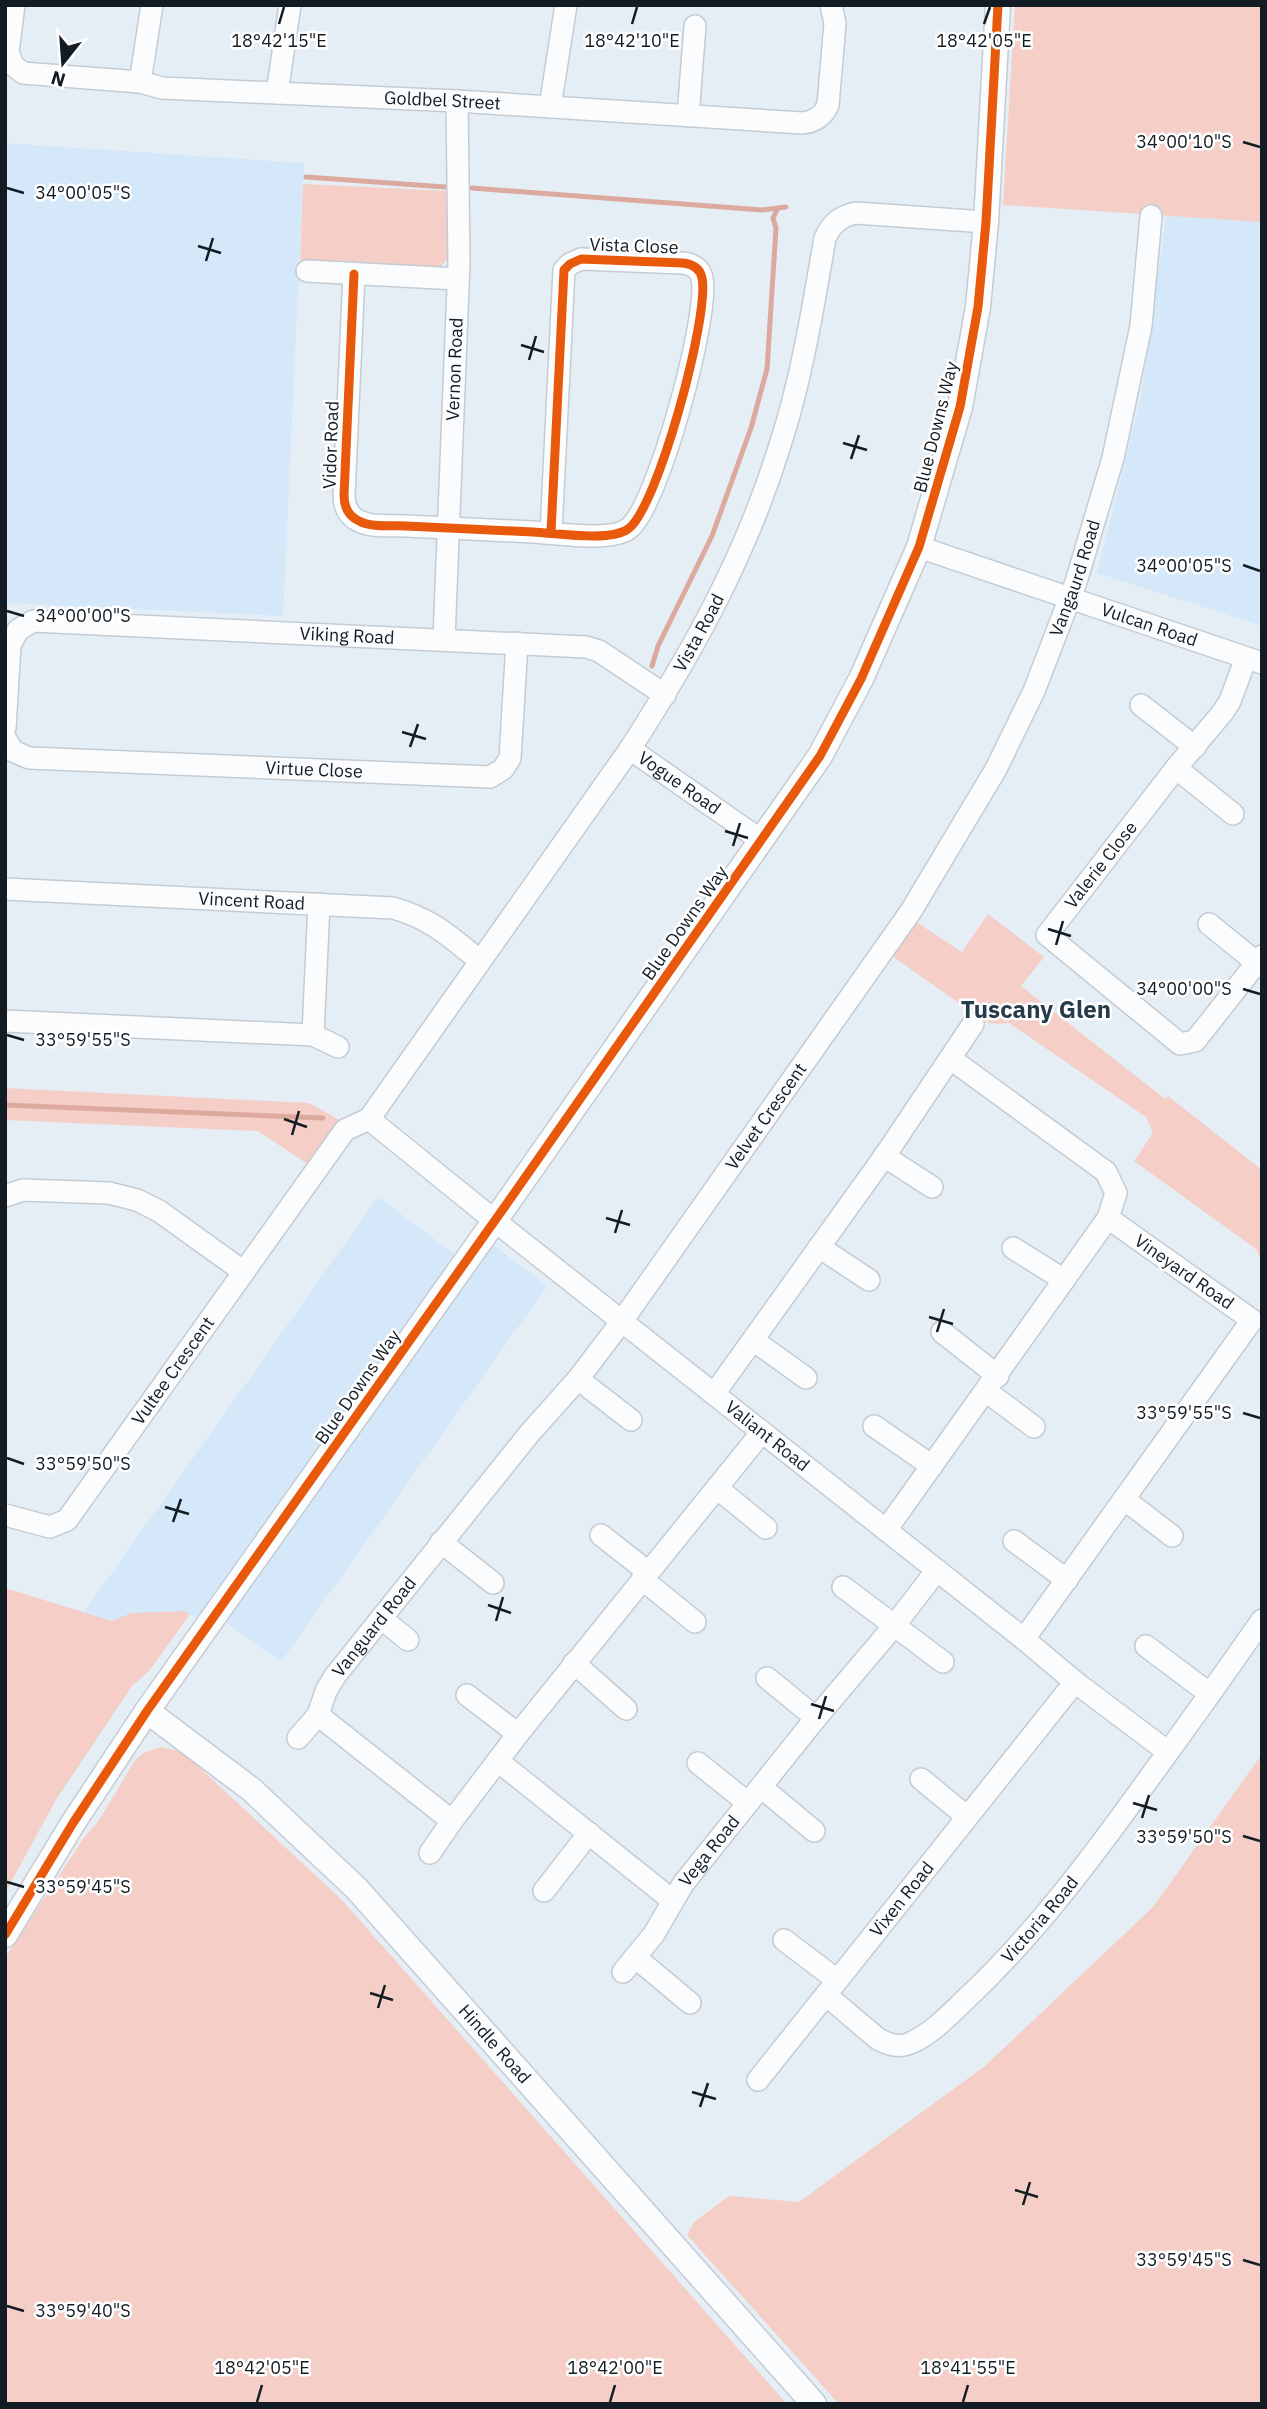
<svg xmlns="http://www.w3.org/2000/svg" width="1267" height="2409" font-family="'IBM Plex Sans',sans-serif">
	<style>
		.built { fill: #d4e8f9 }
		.green { fill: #f4cec7 }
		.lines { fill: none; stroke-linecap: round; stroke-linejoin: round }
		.stream { stroke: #dca99e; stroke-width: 5 }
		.minor-casing { stroke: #c4ccd3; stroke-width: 24 }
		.tertiary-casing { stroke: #c4ccd3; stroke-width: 27 }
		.minor { stroke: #fbfcfe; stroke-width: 21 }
		.tertiary { stroke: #fbfcfe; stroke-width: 24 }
		.cycleway-casing { stroke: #fff; stroke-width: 13 }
		.cycleway { stroke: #e8590c; stroke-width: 9 }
		.ticks { fill: none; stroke: #131c23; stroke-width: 2.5 }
		.labels { text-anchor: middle; stroke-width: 5; stroke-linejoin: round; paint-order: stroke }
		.street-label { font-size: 18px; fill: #131c23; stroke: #fff }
		.district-label { font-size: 24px; font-weight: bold; fill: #273c4b; stroke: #fff }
		.ticks-label { font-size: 18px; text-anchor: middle; fill: #131c23; stroke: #fff; stroke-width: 5; stroke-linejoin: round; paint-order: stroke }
	</style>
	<rect width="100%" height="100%" fill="#e6eef5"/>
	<g class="built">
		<polygon points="5,143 304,163 283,616 5,603"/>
		<polygon points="1166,215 1262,222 1262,626 1097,573 1142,392"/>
		<polygon points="378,1197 464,1261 482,1236 547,1286 281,1662 215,1614 207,1625 184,1611 129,1615 112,1621 84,1612"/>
	</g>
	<g class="green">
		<polygon points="1015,5 1262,5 1262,222 1003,205"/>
		<polygon points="303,184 450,191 448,259 439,268 300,264"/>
		<path d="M988,914l56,43 -23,29 144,113 3,-3 94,74v91l-6,-12 -122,-88 19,-28 -7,-16 -137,-94c-21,2 -38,-1 -50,-20l-70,-49 24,-34 49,32z"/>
		<polygon points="5,1088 309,1103 341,1121 309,1165 258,1131 5,1120"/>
		<polygon points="5,1588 112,1621 131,1613 184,1611 190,1614 149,1671 132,1686 57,1798 5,1893"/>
		<polygon points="161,1747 179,1751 187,1756 341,1899 787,2404 5,2404 5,1958 83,1839 97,1823 136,1759 143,1753"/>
		<polygon points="1262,1754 1262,2404 839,2404 687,2235 694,2222 729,2196 799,2202 985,2066 1153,1907"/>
	</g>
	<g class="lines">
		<g class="stream">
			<polyline points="306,177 445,187"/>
			<polyline points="472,188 762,210 786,207"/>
			<polyline points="652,666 658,646 712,536 751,428 767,369 776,228 773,218 778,208"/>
			<polyline points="5,1105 323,1118"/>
		</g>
		<defs>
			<g id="minor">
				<path id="s1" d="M14,5l-6,47 5,13 10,8 117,9 22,6 295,13 345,22c13,-1 21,-7 26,-18l7,-82 -4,-18"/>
				<polyline points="140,82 152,5"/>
				<polyline points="277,93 290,5"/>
				<polyline points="550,107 566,5"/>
				<polyline points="688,116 695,26"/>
				<polyline points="307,271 458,279"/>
				<path d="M354,274l-10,221c0,11 4,21 15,26 13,7 32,4 47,5 42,2 85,4 127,6 23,1 77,10 95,-3 29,-19 82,-214 74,-251 -2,-10 -10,-14 -19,-15l-102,-4 -11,5 -6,6 -13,262"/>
				<path id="s2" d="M919,547l343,116"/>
				<path id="s3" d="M444,639l15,-377 -2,-161"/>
				<polyline points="1246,658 1230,701 1223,712 1176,768 1047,935 1180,1044 1195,1041 1262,956"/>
				<polyline points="1141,705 1195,747"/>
				<path id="s4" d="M5,728l5,-83 8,-15 15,-9 553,26 13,4 66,44"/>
				<path id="s5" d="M5,738l8,13 16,7 461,19 13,-8 7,-11 7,-115"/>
				<path id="s6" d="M630,749l132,92"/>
				<polyline points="1176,768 1233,814"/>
				<path id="s7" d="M5,889l388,19c39,11 56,28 87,53"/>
				<polyline points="1209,924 1262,967"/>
				<polyline points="5,1021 313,1035 338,1047"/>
				<polyline points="313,1035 319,904"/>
				<path id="s8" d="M369,1119l126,102 529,418 51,43 93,70"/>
				<polyline points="884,1156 932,1187"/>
				<polyline points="5,1196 23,1190 109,1193 137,1200 159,1211 244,1272"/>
				<polyline points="819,1247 869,1280"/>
				<polyline points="1013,1248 1064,1280"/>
				<polyline points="942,1332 998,1376"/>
				<polyline points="753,1340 806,1378"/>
				<polyline points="578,1379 631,1420"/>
				<polyline points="986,1391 1034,1427"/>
				<polyline points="714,1394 886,1154 973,1024"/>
				<polyline points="874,1426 932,1466"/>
				<polyline points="717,1488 766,1528"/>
				<polyline points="1124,1499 1172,1536"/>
				<path id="s9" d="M5,1515l45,12 17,-7 278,-390 24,-11 261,-370c63,-98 115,-191 150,-304 22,-67 33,-138 45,-207 7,-15 16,-22 31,-25l130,9"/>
				<polyline points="886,1530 1108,1218 1116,1193 1106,1172 951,1059"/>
				<polyline points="601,1535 648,1572"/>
				<polyline points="1014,1541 1067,1580"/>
				<polyline points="441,1542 493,1583"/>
				<polyline points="642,1579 695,1622"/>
				<polyline points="843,1587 943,1662"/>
				<polyline points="381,1618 408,1640"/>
				<polyline points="1024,1639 1252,1320 1108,1218"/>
				<polyline points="1146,1646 1210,1694"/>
				<polyline points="574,1663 626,1709"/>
				<polyline points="767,1678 816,1718"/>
				<polyline points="467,1695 518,1734"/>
				<polyline points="318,1715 452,1821"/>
				<path id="s10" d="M298,1738l20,-23 8,-24 9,-15 194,-242 49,-55 44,-58 289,-410 85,-142 38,-78 42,-109 37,-124 28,-132 10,-110"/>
				<polyline points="498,1761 672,1900"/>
				<polyline points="698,1763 748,1803"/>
				<polyline points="921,1779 966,1816"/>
				<polyline points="761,1787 814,1831"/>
				<polyline points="430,1853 452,1821 518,1734 762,1432"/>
				<polyline points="544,1891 589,1833"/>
				<polyline points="784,1940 837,1980"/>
				<polyline points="635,1957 690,2003"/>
				<path id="s11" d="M623,1972l31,-38 29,-50 133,-166 78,-92 43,-56"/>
				<path id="s12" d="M826,1995l52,44c10,5 19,9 30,5 22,-8 42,-30 59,-46 70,-66 127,-143 183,-221 38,-52 75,-104 112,-157"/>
				<path id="s13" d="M758,2080l317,-398"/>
			</g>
			<g id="tertiary">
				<path id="s14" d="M147,1711l105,79 105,99 457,515"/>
				<polyline points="5,1935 73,1823 147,1711 508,1202 820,756 861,679 919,547 960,407 978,307 986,222 998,5"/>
			</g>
		</defs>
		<use href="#minor" class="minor-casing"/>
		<use href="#tertiary" class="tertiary-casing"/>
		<use href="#minor" class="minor"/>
		<use href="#tertiary" class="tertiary"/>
		<defs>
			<g id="cycleway">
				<path d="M354,274l-10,221c0,11 4,21 15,26 13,7 32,4 47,5 42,2 85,4 127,6 23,1 77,10 95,-3 29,-19 82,-214 74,-251 -2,-10 -10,-14 -19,-15l-102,-4 -11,5 -6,6 -13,262"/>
				<polyline points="5,1935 73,1823 147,1711 508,1202 820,756 861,679 919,547 960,407 978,307 986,222 998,5"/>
			</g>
		</defs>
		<use href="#cycleway" class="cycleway-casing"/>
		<use href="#cycleway" class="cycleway"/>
	</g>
	<path class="ticks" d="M279,24l5,-17M632,24l5,-17M984,24l6,-17M1243,142l17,5M7,188l17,5M198,246l23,7M206,261l7,-23M521,345l23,7M529,360l7,-24M843,443l24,7M851,459l8,-24M1243,565l17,6M7,611l17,5M402,732l24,7M410,747l8,-23M725,831l23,7M733,846l7,-23M1048,929l23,7M1056,945l7,-24M1243,989l17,5M7,1035l17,5M284,1119l23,8M292,1135l7,-24M606,1218l24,7M615,1233l7,-23M929,1317l24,7M937,1332l7,-23M1243,1413l17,5M7,1458l17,6M165,1507l24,7M173,1522l8,-23M488,1605l23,8M496,1621l7,-24M811,1704l23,7M819,1719l7,-23M1133,1803l24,7M1142,1818l7,-23M1243,1836l17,5M7,1882l17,5M370,1993l23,7M378,2008l7,-23M692,2092l24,7M700,2107l8,-24M1015,2190l23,7M1023,2205l7,-23M1243,2260l17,5M7,2306l17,5M257,2402l5,-17M610,2402l5,-17M963,2402l5,-17"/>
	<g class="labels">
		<g class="street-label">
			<text dy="6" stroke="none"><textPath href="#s1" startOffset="495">Goldbel Street</textPath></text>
			<text transform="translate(634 246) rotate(2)" y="6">Vista Close</text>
			<text dy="6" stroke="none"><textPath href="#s3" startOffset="270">Vernon Road</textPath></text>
			<text transform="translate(936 427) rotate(-76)" y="6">Blue Downs Way</text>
			<text transform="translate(331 445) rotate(-88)" y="6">Vidor Road</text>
			<text dy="6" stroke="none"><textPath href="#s10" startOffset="1404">Vangaurd Road</textPath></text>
			<text dy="6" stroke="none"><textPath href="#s2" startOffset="243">Vulcan Road</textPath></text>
			<text dy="6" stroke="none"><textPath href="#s9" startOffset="1158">Vista Road</textPath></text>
			<text dy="6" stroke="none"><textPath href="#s4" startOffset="432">Viking Road</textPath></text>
			<text dy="6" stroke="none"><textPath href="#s5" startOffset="318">Virtue Close</textPath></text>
			<text dy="6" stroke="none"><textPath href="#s6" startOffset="60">Vogue Road</textPath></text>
			<text transform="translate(1101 865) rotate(-52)" y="6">Valerie Close</text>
			<text dy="6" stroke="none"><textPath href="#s7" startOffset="247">Vincent Road</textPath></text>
			<text transform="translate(685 923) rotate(-55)" y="6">Blue Downs Way</text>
			<text dy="6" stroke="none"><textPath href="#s10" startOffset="780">Velvet Crescent</textPath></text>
			<text transform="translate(1184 1272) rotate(35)" y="6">Vineyard Road</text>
			<text dy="6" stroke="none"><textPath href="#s9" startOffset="248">Vultee Crescent</textPath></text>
			<text transform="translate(358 1387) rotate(-55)" y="6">Blue Downs Way</text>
			<text dy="6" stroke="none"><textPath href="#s8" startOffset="509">Valiant Road</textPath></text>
			<text dy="6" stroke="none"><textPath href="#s10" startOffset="136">Vanguard Road</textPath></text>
			<text dy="6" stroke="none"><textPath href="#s11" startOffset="149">Vega Road</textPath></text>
			<text dy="6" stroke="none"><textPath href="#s13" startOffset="231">Vixen Road</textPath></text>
			<text dy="6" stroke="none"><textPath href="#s12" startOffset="282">Victoria Road</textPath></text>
			<text dy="6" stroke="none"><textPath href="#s14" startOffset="483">Hindle Road</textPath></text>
		</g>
		<g class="district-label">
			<text x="1036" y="1018">Tuscany Glen</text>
		</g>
	</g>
	<g class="ticks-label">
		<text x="279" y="47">18°42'15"E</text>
		<text x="632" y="47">18°42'10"E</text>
		<text x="984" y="47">18°42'05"E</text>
		<text x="1184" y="148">34°00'10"S</text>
		<text x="83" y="199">34°00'05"S</text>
		<text x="1184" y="572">34°00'05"S</text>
		<text x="83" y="622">34°00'00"S</text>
		<text x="1184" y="995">34°00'00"S</text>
		<text x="83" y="1046">33°59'55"S</text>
		<text x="1184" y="1419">33°59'55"S</text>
		<text x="83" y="1470">33°59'50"S</text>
		<text x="1184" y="1843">33°59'50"S</text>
		<text x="83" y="1893">33°59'45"S</text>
		<text x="1184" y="2266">33°59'45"S</text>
		<text x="83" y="2317">33°59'40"S</text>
		<text x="262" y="2374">18°42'05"E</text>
		<text x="615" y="2374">18°42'00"E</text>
		<text x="968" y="2374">18°41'55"E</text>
	</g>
	<rect width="1267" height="2409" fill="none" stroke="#131c23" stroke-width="14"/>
	<g transform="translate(63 63) rotate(197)" stroke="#ffffff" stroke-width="5" paint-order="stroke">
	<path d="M0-5L12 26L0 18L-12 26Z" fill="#131c23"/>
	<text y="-10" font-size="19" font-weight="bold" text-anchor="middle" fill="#131c23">N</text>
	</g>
</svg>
